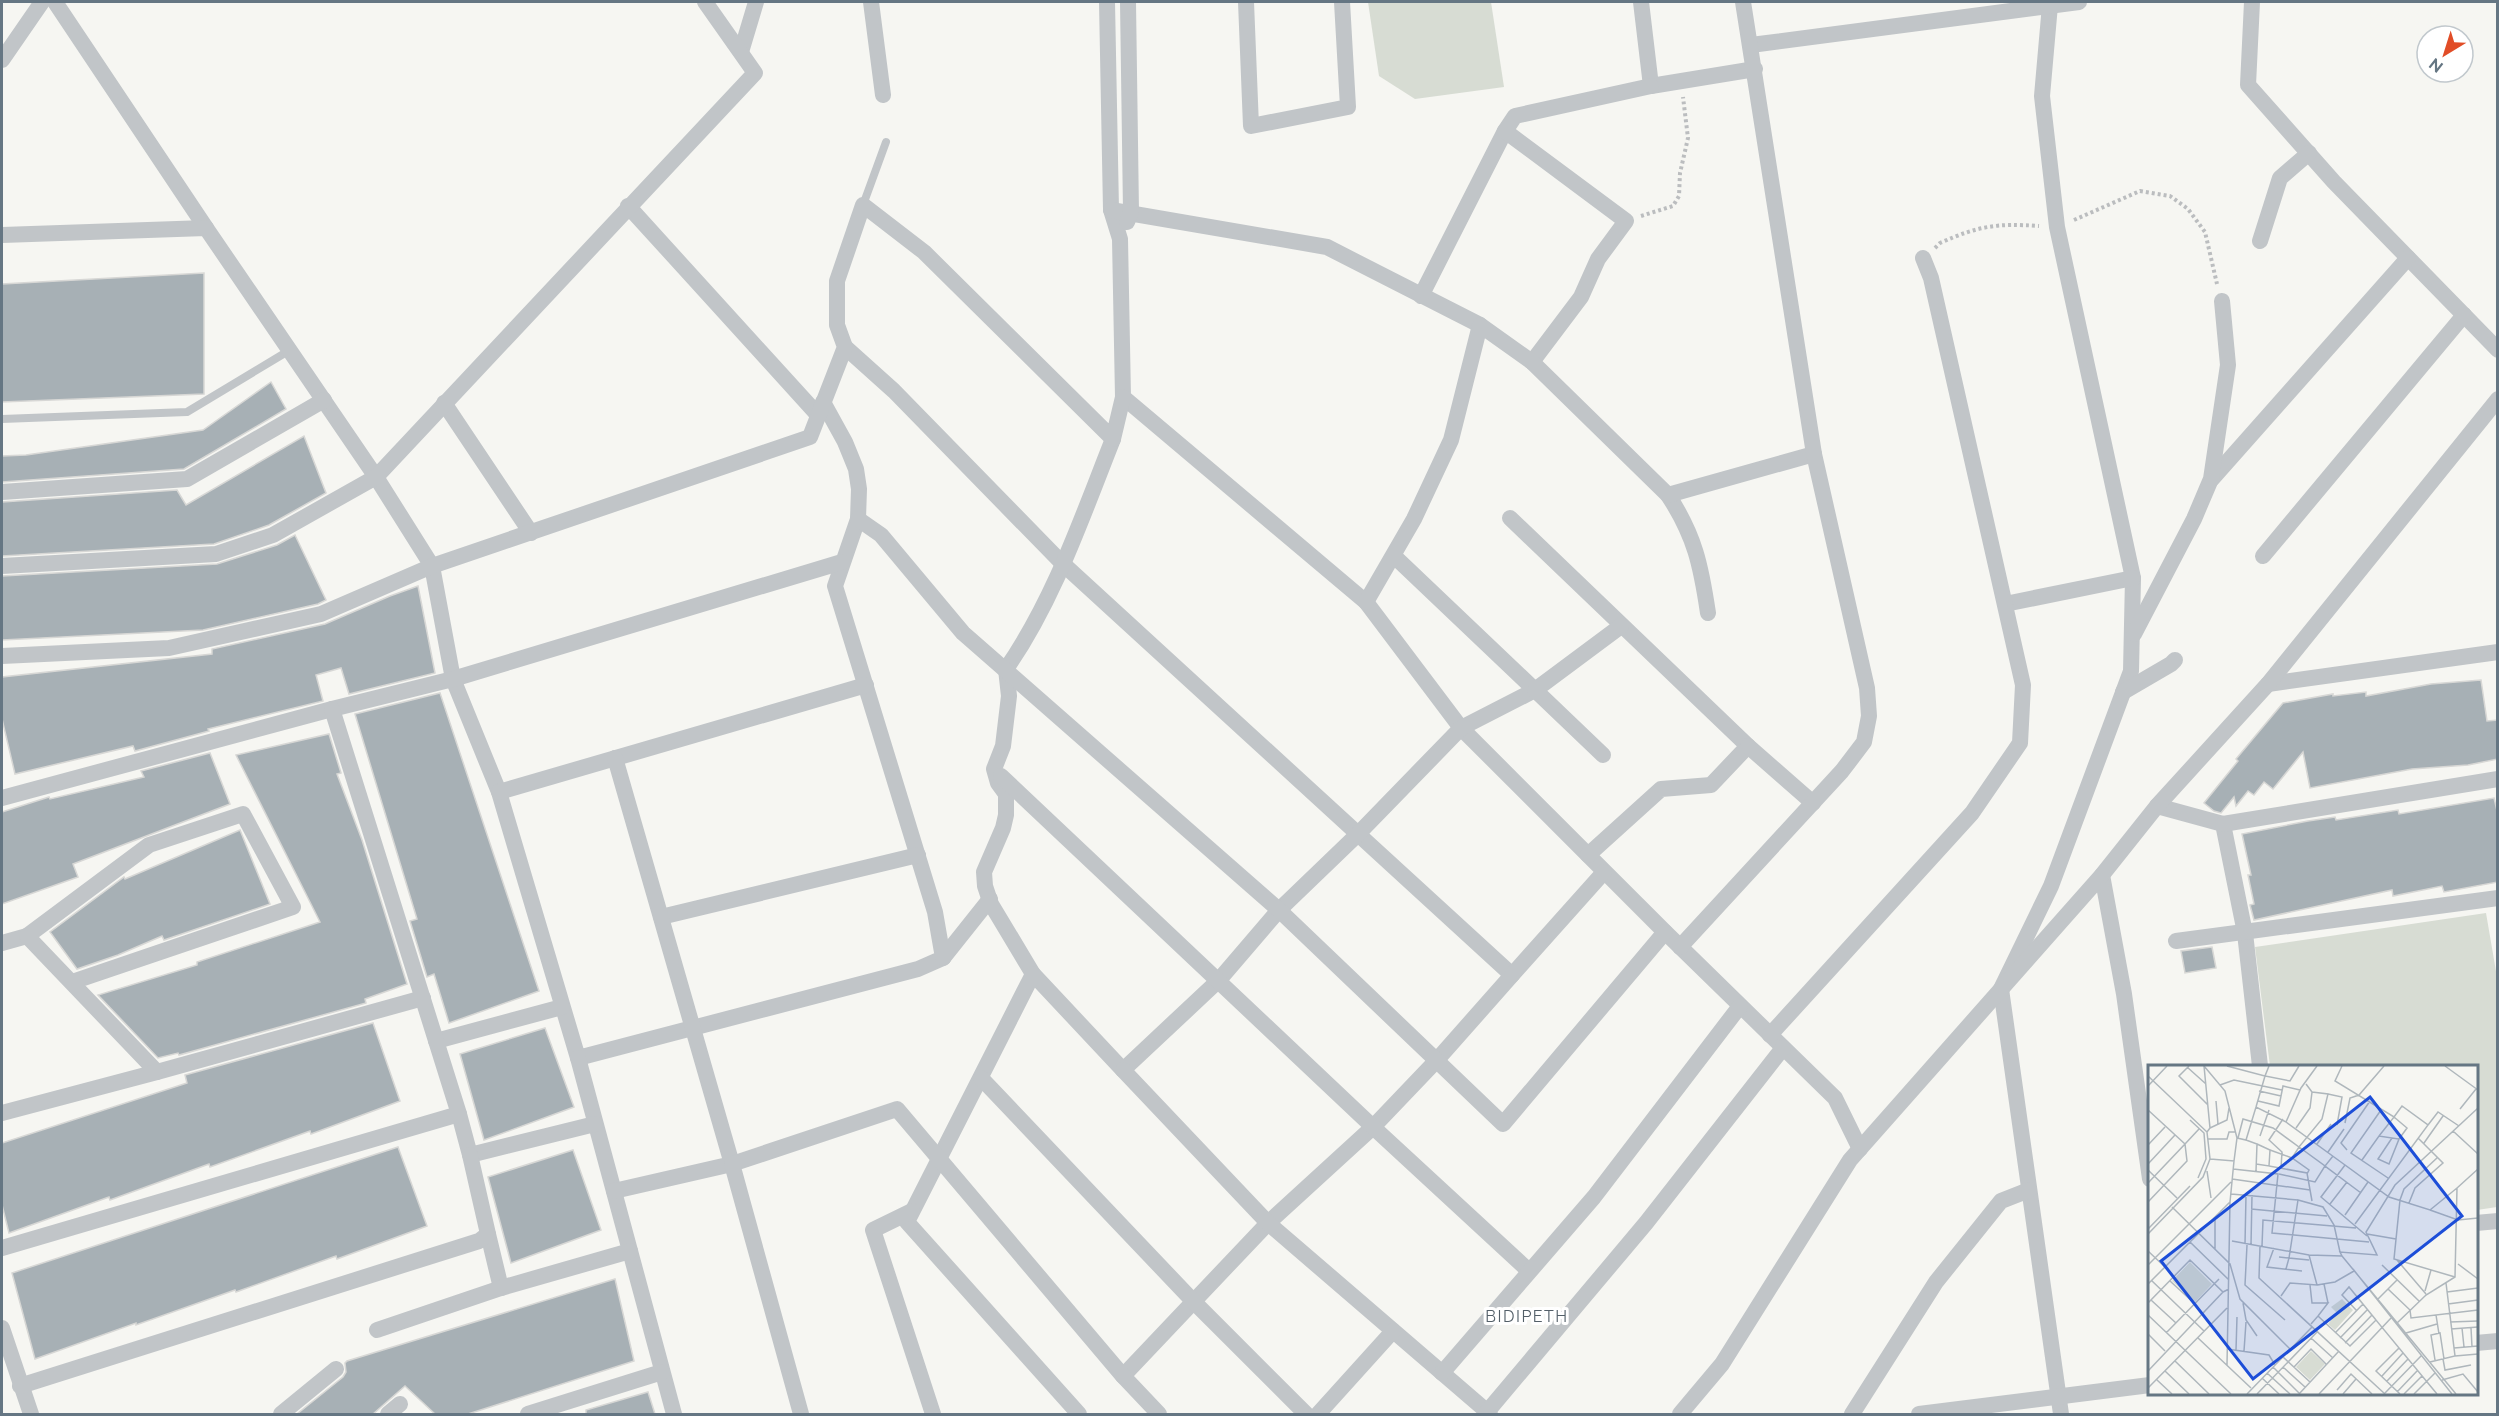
<svg xmlns="http://www.w3.org/2000/svg" width="2499" height="1416" font-family="Raleway,sans-serif">
	<style>
		.green { fill: #d7dcd3 }
		.building { fill: #a7b0b5; stroke: #d7d7d5; stroke-width: 1.5 }
		.lines { fill: none; stroke-linecap: round; stroke-linejoin: round }
		.path { stroke: #bbbdbf; stroke-width: 4; stroke-dasharray: 3 3; stroke-linecap: butt }
		.service { stroke: #c1c5c8; stroke-width: 8 }
		.minor { stroke: #c1c5c8; stroke-width: 16 }
		.labels { text-anchor: middle; stroke-width: 6; stroke-linejoin: round; paint-order: stroke }
		.neighbourhood-label { font-size: 16px; letter-spacing: 1.5px; fill: #535f68; stroke: #fff }
		.inset-road { fill: none; stroke: #afb7bc; stroke-width: 1.5 }
		.view { fill: #1d4ed8; fill-opacity: 0.15; stroke: #1d4ed8; stroke-width: 3 }
		.inset-edge { fill: none; stroke: #657683; stroke-width: 3 }
	</style>
	<rect width="100%" height="100%" fill="#f6f6f2"/>
	<g class="green">
		<polygon points="1368,2 1491,2 1504,87 1415,99 1379,76"/>
		<polygon points="2486,913 2498,983 2497,1207 2477,1210 2476,1066 2270,1066 2255,947"/>
	</g>
	<g class="building">
		<polygon points="204,273 204,394 2,402 2,284"/>
		<polygon points="271,382 286,409 184,469 2,482 2,456 26,455 203,430"/>
		<polygon points="304,436 326,493 269,525 214,544 2,556 2,502 177,490 186,505"/>
		<polygon points="295,535 326,600 318,604 203,630 2,640 2,576 217,564 277,545"/>
		<polygon points="418,586 435,673 349,694 341,668 316,675 323,701 208,729 209,731 135,751 133,746 15,774 2,719 2,677 212,654 212,649 325,624 390,596"/>
		<polygon points="2481,680 2487,721 2498,720 2498,759 2468,765 2412,769 2310,788 2303,752 2273,789 2264,782 2254,795 2248,791 2236,806 2234,797 2221,813 2214,811 2204,803 2238,761 2236,759 2283,703 2333,694 2333,696 2366,692 2366,696 2431,684"/>
		<polygon points="440,693 539,991 449,1023 434,974 427,977 410,921 417,919 355,714"/>
		<polygon points="329,734 341,773 337,774 362,840 407,984 365,999 366,1003 179,1055 178,1053 158,1058 98,995 197,965 197,962 320,922 236,755"/>
		<polygon points="210,753 230,804 73,864 78,877 2,904 2,812 49,797 50,799 144,777 141,771"/>
		<polygon points="2494,798 2498,815 2498,882 2444,892 2442,886 2393,896 2392,890 2254,920 2250,905 2254,904 2248,875 2251,875 2242,834 2308,821 2335,817 2336,820 2398,810 2399,814"/>
		<polygon points="240,830 270,904 164,940 162,936 118,955 77,969 50,932 124,877 125,879"/>
		<polygon points="2212,947 2216,968 2185,973 2181,951"/>
		<polygon points="373,1023 400,1101 311,1134 310,1131 210,1167 209,1164 110,1200 109,1197 9,1233 2,1205 2,1143 187,1083 185,1075"/>
		<polygon points="545,1028 574,1107 484,1140 460,1054"/>
		<polygon points="398,1147 427,1226 337,1259 336,1256 236,1292 235,1290 136,1325 136,1323 35,1359 12,1273"/>
		<polygon points="573,1150 601,1230 511,1263 488,1177"/>
		<polygon points="615,1279 634,1361 468,1414 435,1414 405,1386 373,1414 297,1414 343,1377 346,1372 345,1363 347,1361"/>
		<polygon points="648,1392 655,1414 586,1414 586,1410"/>
	</g>
	<g class="lines">
		<g class="path">
			<polyline points="1641,216 1673,206 1679,196 1680,173 1688,138 1683,97"/>
			<polyline points="2074,220 2140,191 2170,196 2188,209 2205,232 2217,284"/>
			<path d="M1935,248l5,-5c38,-17 57,-20 99,-17"/>
		</g>
		<g class="service">
			<polyline points="863,205 886,142"/>
			<polyline points="2,419 187,412 290,350"/>
		</g>
		<g class="minor">
			<polyline points="55,2 206,228"/>
			<polyline points="871,2 883,95"/>
			<polyline points="1107,2 1111,210 1120,239 1123,397 1366,602 1461,728 1665,932 1835,1098 1860,1149"/>
			<polyline points="1246,2 1251,126 1348,107 1342,2"/>
			<polyline points="1641,2 1651,86 1755,69"/>
			<polyline points="2252,2 2248,85 2334,182 2498,350"/>
			<polyline points="2050,5 2042,96 2057,227 2133,578 2131,671 2051,886 2001,989 2061,1414"/>
			<polyline points="1751,45 2079,2"/>
			<polyline points="741,52 756,2"/>
			<polyline points="2,60 42,2"/>
			<polyline points="628,206 818,415"/>
			<polyline points="1111,210 1327,247 1480,325"/>
			<polyline points="1127,222 1131,212 1128,2"/>
			<polyline points="2,235 206,228 376,477 432,566 453,679 499,792 578,1058 918,969 943,958 935,912 835,586 858,519 859,489 856,469 845,442 823,402"/>
			<polyline points="2260,241 2280,178 2309,153"/>
			<polyline points="1421,296 1505,131"/>
			<polyline points="845,347 894,391 1062,563 1512,975 1436,1061 1373,1127 1268,1223 1123,1376 1159,1414"/>
			<polyline points="1532,362 1581,297 1598,259 1626,221 1505,131 1515,116 1651,86"/>
			<polyline points="444,403 531,533"/>
			<path d="M1113,439c-31,78 -59,161 -107,230l3,27 -6,50 -9,23 4,14 8,11v21l-3,13 -19,44 1,14 6,18 42,70 90,96 96,-90 60,-70 79,-76 103,-106 74,-38 -141,-134"/>
			<polyline points="2212,479 2408,258"/>
			<polyline points="2,492 187,479 324,400"/>
			<path d="M1668,495c27,41 33,71 40,118"/>
			<polyline points="1510,518 1748,746 1711,785 1661,789 1588,855"/>
			<polyline points="858,519 881,535 963,633 1279,910 1503,1124 1665,932"/>
			<polyline points="2263,556 2464,315"/>
			<polyline points="2,566 216,554 273,535 376,477 755,73 705,2"/>
			<polyline points="1366,602 1414,519 1451,440 1480,325 1532,362 1668,495 1814,454"/>
			<polyline points="2005,604 2133,578"/>
			<polyline points="2134,634 2194,519 2211,479 2228,365 2222,301"/>
			<polyline points="2,656 169,648 321,614 432,566 810,437 845,347 837,325 837,281 863,205 924,252 1113,439 1123,397"/>
			<polyline points="2268,684 2498,652"/>
			<polyline points="2123,692 2171,664 2175,660"/>
			<polyline points="1748,746 1813,803"/>
			<polyline points="1603,755 1535,690 1621,626"/>
			<polyline points="1001,776 1373,1127 1529,1271"/>
			<polyline points="499,792 866,685"/>
			<polyline points="2,798 332,709 453,679 842,562"/>
			<polyline points="2157,806 2223,824 2245,933 2260,1066"/>
			<polyline points="2223,824 2498,779"/>
			<polyline points="2102,875 2124,994 2150,1179"/>
			<polyline points="661,917 918,855"/>
			<polyline points="2176,941 2498,898"/>
			<polyline points="2,943 27,936"/>
			<polyline points="1680,947 1842,771 1864,742 1869,716 1867,688 1814,454 1743,2"/>
			<polyline points="943,958 990,899"/>
			<polyline points="1033,974 907,1222 1079,1414"/>
			<polyline points="1512,975 1604,872"/>
			<polyline points="72,982 293,907 243,814 149,845 27,936 157,1072 423,998"/>
			<polyline points="1770,1035 1972,813 2020,743 2023,685 1931,278 1923,258"/>
			<polyline points="436,1041 562,1007"/>
			<polyline points="578,1058 674,1414"/>
			<polyline points="1123,1070 1268,1223 1490,1414"/>
			<polyline points="981,1078 1193,1301 1306,1414"/>
			<polyline points="2,1113 157,1072"/>
			<polyline points="459,1114 470,1155 595,1124"/>
			<polyline points="614,1191 732,1164 615,758"/>
			<polyline points="912,1211 873,1230 933,1414"/>
			<polyline points="2476,1223 2498,1221"/>
			<polyline points="488,1234 501,1288"/>
			<polyline points="2,1248 459,1114 332,709"/>
			<polyline points="2,1328 31,1414"/>
			<polyline points="377,1330 501,1288 630,1251"/>
			<polyline points="2476,1343 2498,1341"/>
			<polyline points="1442,1373 1594,1197 1740,1006"/>
			<polyline points="20,1386 479,1241 488,1234 470,1155"/>
			<polyline points="1487,1412 1646,1223 1783,1048"/>
			<polyline points="281,1414 336,1369"/>
			<polyline points="388,1414 400,1404"/>
			<polyline points="528,1414 662,1372"/>
			<polyline points="801,1414 732,1164 897,1109 1123,1376"/>
			<polyline points="1318,1414 1393,1331"/>
			<polyline points="1680,1414 1722,1364 1850,1160 2102,875 2157,806 2268,684 2498,399"/>
			<polyline points="1852,1414 1936,1282 2001,1201 2029,1190"/>
			<polyline points="1919,1414 2150,1385"/>
		</g>
	</g>
	<g class="labels">
		<g class="neighbourhood-label">
			<text x="1527" y="1322">BIDIPETH</text>
		</g>
	</g>
	<g transform="translate(2148 1065)">
		<rect width="330" height="330" fill="#f6f6f2"/>
		<path d="M42,197l22,22 -17,18 -23,-21zM194,234l11,11 -18,20 -7,-6 9,-11 -6,-6zM163,286l14,13 -15,16 -14,-13z" fill="#d7dcd3"/>
		<path class="inset-road" d="M41,1l-10,10 29,29M56,1l21,25 12,47M56,1l6,62 -3,4M79,1l38,10 -9,31M121,1l-4,10 25,5 9,-15M194,1l-7,15 59,36 8,-11 26,19 -73,99M297,1l33,24M39,2l19,17M0,11l59,56 3,27 -7,18 -55,57M72,20l14,-5 48,10M0,21l19,-20M111,26l22,5M180,29l14,3 -5,28M68,36l2,23M110,36l21,5 4,-20 17,4M312,44l16,-20M0,45l37,34 -37,39M233,45l-30,43 37,25M42,55l14,13 2,26 -8,19M138,57l59,43M197,58l5,-25 9,-3 25,-29M280,60l10,-13 21,14M62,63l17,-8 2,-12M148,63l14,-20 2,-16 -6,-8M305,66l25,23M112,71l9,-26M231,71l15,-19 13,11 -8,11M90,73l5,-19 30,9 26,19 23,-28 6,-25 -16,-2M60,74h19l2,-7h7M98,75l11,4 -1,27M276,78l19,-27M169,79l14,-20M0,80l17,-18M122,85l22,8 17,12 -2,4M199,85l-6,-7 29,-42M180,87l16,-23M185,91l-8,10 36,27M290,92l-34,32 -4,11 -6,59 61,18M62,94l24,2 3,-23 9,2 10,-33 30,15 15,-34 16,-22M214,95l17,-24 20,3 -10,25 -11,-5 14,-21M0,99l27,-29M108,99l13,2 1,-16 -13,-6M121,101l38,7 5,28M133,103l1,-16 -13,-12 14,-21M85,104l45,5 -6,59 97,9M0,105l29,28M59,106l4,27M131,109l36,8 10,-16 -26,-19 -7,11M84,114l78,11M83,129l67,6M0,137l39,-41 -2,-17 14,-15M261,138l6,-15 28,-25 -25,-25M182,139l17,-22M24,142l58,57 10,35 50,50M103,144l76,7M282,145l28,10 20,-2M197,150l23,-33M0,164l42,-43M219,169l29,5M219,171l-46,-39 24,-32 44,32 41,13 27,-22M84,176l77,14 33,1 114,138M42,177l39,38M97,179l1,-49M99,180l-2,40 40,35M103,180l1,-50M112,181l-1,32 126,116M114,181l1,-26 93,8M126,183l-7,19 35,4M67,184v-31M0,186l17,16M194,191l-2,-4 37,3 -11,-23 29,-47 83,-77M131,192l10,1 -3,11M161,195l-20,-2 9,-58 25,7 11,18 6,27M249,195l29,34M310,199l20,15M0,200l83,-83M234,200l37,36M205,204l99,125M3,215l53,51M22,216l25,23M0,219l82,-82 4,-41M176,219l4,19M162,220l2,18h16l-10,13M169,220l18,-3 19,-11M240,224l22,21 1,8 67,-8M277,226l6,-21M299,227l31,-4M133,231l9,-13 27,2 -8,-30M3,235l25,23M229,235l20,-20M0,238l42,-43 33,32 6,-3M95,238l3,17 11,16M300,239l30,-4M209,246l-15,-16 7,-8 27,33M0,250l83,79M288,250l3,19M302,257l28,-1M163,259l7,-8 32,30 26,-26 61,74M248,259l30,-29 29,-18 2,-89 21,-19M314,263l2,19M323,263l1,19M303,264l27,-2M18,268l53,-54M187,268l28,-29M258,268l31,-9M0,269l17,17M50,273l53,50M163,273l22,20M192,273l28,-29M197,278l27,-28M251,283l-23,23 24,23M306,283l24,-2M79,284l42,6 6,10M88,285l1,-33M96,286l2,-29M307,291l23,-2M135,292l27,25M295,294l2,11 26,-5M287,295l-4,-25 9,-2 4,26M27,296l34,33M282,297l25,-6 -9,-73M79,300l3,-163M125,302l26,26M135,302l22,20M146,302l17,-18 15,15M0,306l75,-79M17,306l24,23M119,308l23,21M234,311l21,-23M114,313l17,16M9,315l15,14M294,315l21,-6 15,18M239,316l21,-22M0,323l79,-80M189,325l14,-16 21,20M249,327l20,-21M237,328l36,-37M99,329l65,-67M109,329l61,-63M151,329l40,-43M171,329l73,-77M195,329l13,-15M256,329l18,-18M266,329l21,-21"/>
		<path class="view" d="M222,32l92,119 -209,163 -92,-118z"/>
		<rect width="330" height="330" class="inset-edge"/>
	</g>
	<rect width="2499" height="1416" fill="none" stroke="#657683" stroke-width="6"/>
	<g transform="translate(2445 54) rotate(218)"><circle r="28" fill="#ffffff" stroke="#c1c8cd" stroke-width="1.5"/>
	<path d="M0-4.5L10 22L0 15L-10 22Z" fill="#e14d27"/>
	<text y="-9" font-size="16" font-weight="bold" text-anchor="middle" fill="#657683">N</text>
	</g>
</svg>
